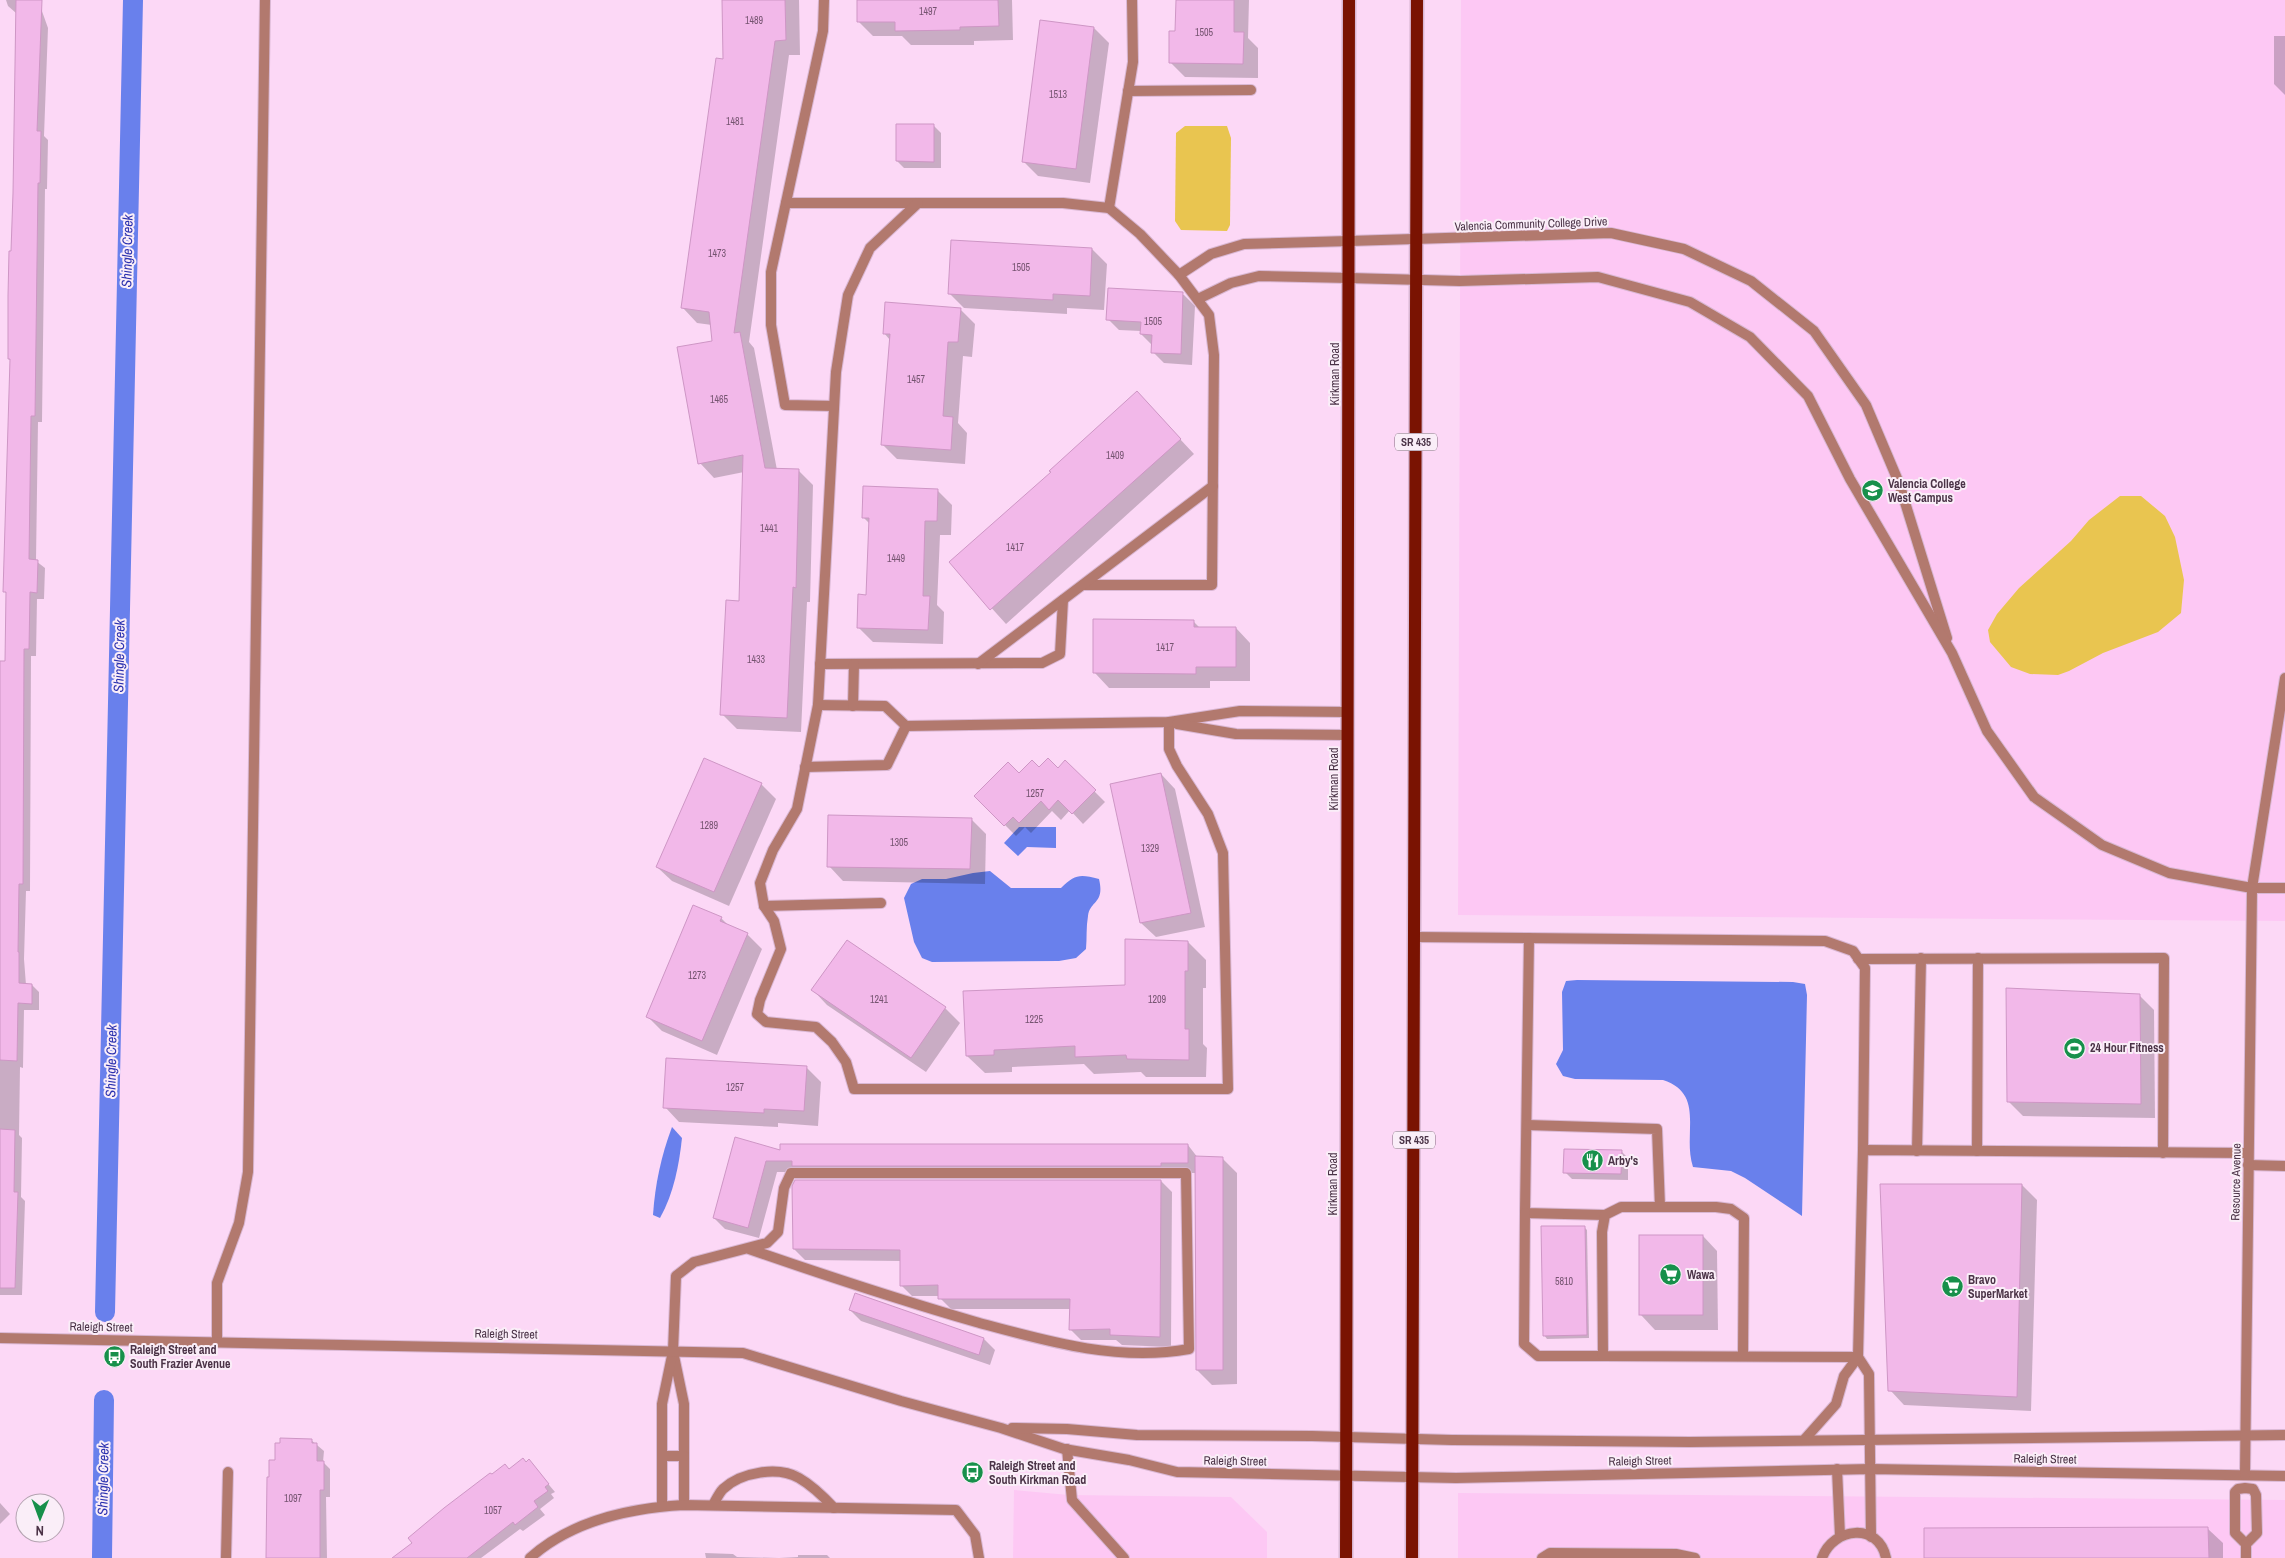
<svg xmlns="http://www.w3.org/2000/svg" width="2285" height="1558" font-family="'Archivo Narrow',sans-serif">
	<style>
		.built { fill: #fdc8f4 }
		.green { fill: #e9c550 }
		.water { fill: #6980ec }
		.shadow { fill: #0003 }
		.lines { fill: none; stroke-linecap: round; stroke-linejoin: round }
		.canal { stroke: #6980ec; stroke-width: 20 }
		.building { fill: #f2b8e9; stroke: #ce96c5 }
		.service-casing { stroke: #d9b7d3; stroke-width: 12 }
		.tertiary-casing { stroke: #d9b7d3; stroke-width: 12 }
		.primary-casing { stroke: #d9b7d3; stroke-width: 15 }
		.service { stroke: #b2796e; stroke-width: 10 }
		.tertiary { stroke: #b2796e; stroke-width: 10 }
		.primary { stroke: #7a1302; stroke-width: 12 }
		.labels { text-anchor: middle; stroke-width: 4; stroke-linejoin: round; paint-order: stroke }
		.number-label { font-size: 10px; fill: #755470 }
		.shield { fill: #faeef8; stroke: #806b7c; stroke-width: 1 }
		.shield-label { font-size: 11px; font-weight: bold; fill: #4b3347 }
		.street-label { font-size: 12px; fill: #4b3347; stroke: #faeef8 }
		.poi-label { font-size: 12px; font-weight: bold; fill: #4b3347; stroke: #faeef8; text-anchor: start }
		.water-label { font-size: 14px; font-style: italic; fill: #2c32af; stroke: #faeef8 }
	</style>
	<rect width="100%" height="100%" fill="#fcd8f6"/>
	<g class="built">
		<polygon points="1461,0 2285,0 2285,921 1458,915"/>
		<polygon points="1014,1490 1069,1495 1231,1497 1267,1532 1267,1558 1013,1558"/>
		<polygon points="1458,1493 2285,1500 2285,1558 1458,1558"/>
	</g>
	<g class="green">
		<polygon points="1185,126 1227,126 1231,138 1230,225 1227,231 1181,230 1175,221 1176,133"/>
		<polygon points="2120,496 2141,496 2165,516 2175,537 2184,580 2181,613 2158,632 2103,653 2069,671 2058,675 2030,674 2011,667 1990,642 1988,630 1997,614 2019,588 2071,541 2089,520"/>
	</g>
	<g class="water">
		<polygon points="1019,827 1056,827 1056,848 1027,847 1018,856 1004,843"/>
		<path d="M990,871l21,17h50c14,-14 19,-14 38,-9 6,25 -9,21 -11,37 -2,11 -1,22 -2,33l-10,9 -17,3 -127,1 -10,-4 -8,-16 -10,-44 7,-14 11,-5h24l27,-6z"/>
		<path d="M1577,980l216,2 12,2 2,11 -5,221 -57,-38 -14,-7 -38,-4c-11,-33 13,-73 -30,-87l-88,-1 -12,-3 -7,-12 7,-14 -1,-58 4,-11z"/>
		<path d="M672,1127l10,11c-3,27 -8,55 -22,80l-7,-3c2,-30 8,-59 19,-88z"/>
	</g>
	<g class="shadow">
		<polygon points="6,0 38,0 48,28 44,136 48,140 47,189 45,189 42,422 38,422 36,561 45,568 44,599 37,599 36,656 31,656 30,891 26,891 24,959 26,985 32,985 39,992 39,1010 24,1010 23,1068 20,1067 19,1135 22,1138 21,1197 25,1201 22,1295 0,1295 0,707 7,662 7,594 5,592 11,361 9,359 14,193 16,13 8,6"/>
		<polygon points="723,0 799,0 800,55 789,55 749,342 754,348 777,470 799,471 813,485 810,602 807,602 801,732 737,729 722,714 740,602 744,472 714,478 700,463 714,342 712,325 697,323 683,308 725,61"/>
		<polygon points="858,0 1012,0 1013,40 974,41 974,45 911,45 902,36 873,36 858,21"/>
		<polygon points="1177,0 1249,0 1248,38 1258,48 1258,78 1185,77 1171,63 1177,32"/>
		<polygon points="1094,28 1109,43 1090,183 1038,176 1023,161"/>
		<polygon points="2274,36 2285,36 2285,95 2274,84"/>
		<polygon points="934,126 941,133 941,168 904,168 897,161"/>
		<polygon points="1092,249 1107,264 1104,310 1067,308 1067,314 964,308 950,294"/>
		<polygon points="1109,290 1184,295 1195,306 1192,365 1164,363 1153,352 1152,345 1141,334 1141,331 1119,330 1108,319"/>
		<polygon points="960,309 975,324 972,357 963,356 958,423 967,433 965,464 897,459 882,444 890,340 884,333"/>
		<polygon points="1137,393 1194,454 1006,624 950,562 1052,473"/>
		<polygon points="937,490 952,505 951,535 940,535 937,605 944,612 943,644 873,642 858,627 867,596 870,524 864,518"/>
		<polygon points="1193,621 1200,628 1236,628 1250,643 1250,681 1210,681 1210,688 1109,688 1095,673"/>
		<polygon points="1065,762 1105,802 1083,824 1070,810 1061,820 1052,811 1031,833 1025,827 1016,836 976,796 1019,775 1039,769 1058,770"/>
		<polygon points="1161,774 1175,789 1205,927 1156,937 1141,923"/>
		<polygon points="761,784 776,799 729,906 672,881 657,867"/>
		<polygon points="971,819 986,834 985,884 843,881 829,866"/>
		<polygon points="721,918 729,926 747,934 762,949 717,1055 662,1031 647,1016"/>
		<polygon points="848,942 945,1008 960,1023 926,1072 827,1005 813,990"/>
		<polygon points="1188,942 1206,960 1206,988 1203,988 1203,1044 1207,1048 1206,1077 1146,1077 1141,1072 1094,1074 1084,1064 1012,1067 1012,1072 985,1073 967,1056 1126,986"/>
		<polygon points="2139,995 2154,1010 2155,1118 2023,1116 2008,1101"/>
		<polygon points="806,1067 821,1082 818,1126 778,1123 778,1127 679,1122 665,1107"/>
		<polygon points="736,1139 781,1151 1188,1145 1198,1158 1222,1158 1237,1173 1237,1384 1212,1385 1197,1370 1197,1173 777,1172 759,1238 725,1229 714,1218"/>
		<polygon points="1621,1151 1628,1158 1628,1180 1572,1179 1565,1172"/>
		<polygon points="1161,1181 1172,1192 1171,1347 1122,1345 1116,1340 1081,1340 1070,1329 1071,1309 951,1309 940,1298 939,1296 912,1296 901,1285 901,1261 805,1260 794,1249"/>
		<polygon points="1881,1185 2022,1185 2037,1200 2031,1411 1904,1405 1890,1390"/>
		<polygon points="1584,1227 1587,1230 1589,1338 1547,1339 1544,1335"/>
		<polygon points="1703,1236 1717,1251 1718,1330 1655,1330 1641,1315"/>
		<polygon points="856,1295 984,1339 995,1350 990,1365 861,1321 850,1310"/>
		<polygon points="311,1440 324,1451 323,1462 330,1469 330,1497 326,1497 327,1558 267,1558 270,1478 277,1461"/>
		<polygon points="529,1461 555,1492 551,1494 554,1498 540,1509 545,1515 523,1531 520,1529 481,1558 402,1558 492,1476"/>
		<polygon points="0,1503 10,1514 0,1524"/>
		<polygon points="2208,1529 2223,1543 2223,1558 1925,1558"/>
		<polygon points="705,1553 733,1554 737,1557 779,1558 798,1557 798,1555 827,1555 830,1558 706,1558"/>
	</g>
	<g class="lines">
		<g class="canal">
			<polyline points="105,1312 133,0"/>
			<polyline points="102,1558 104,1400"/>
		</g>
	</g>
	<g class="building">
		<polygon points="16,0 42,0 37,131 41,131 40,183 38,183 35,416 31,416 29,559 38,560 37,593 30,592 29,649 24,649 23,884 19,884 18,952 19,952 19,983 32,984 32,1004 18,1003 17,1061 0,1060 0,661 5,661 6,592 3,592 10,359 8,359 8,296 9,251 11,251 13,193"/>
		<polygon points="722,0 785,0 786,40 775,41 734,333 740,332 765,468 799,469 796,588 793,587 787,718 720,715 726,600 739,601 743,455 698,464 677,347 712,341 709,312 681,308 716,58 723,59"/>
		<polygon points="857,0 998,0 999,26 960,27 960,30 895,31 895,22 857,22"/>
		<polygon points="1176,0 1234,0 1234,32 1244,32 1243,64 1169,63 1169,31 1175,31"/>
		<polygon points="1040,20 1094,27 1076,169 1022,162"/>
		<polygon points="896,124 934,124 934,162 896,161"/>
		<polygon points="951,240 1092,248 1090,296 1053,294 1053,300 948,294"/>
		<polygon points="1108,288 1183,292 1181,354 1151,353 1152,335 1140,334 1141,322 1106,320"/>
		<polygon points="885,302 961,308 958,342 948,342 943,416 953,417 951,450 881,445 890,334 883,334"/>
		<polygon points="1137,391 1181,439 990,610 949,562 1051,472 1049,471"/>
		<polygon points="863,486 938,489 937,521 925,521 923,596 930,596 928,630 857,628 858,594 866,595 869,518 862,518"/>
		<polygon points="1093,619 1194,620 1194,627 1236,627 1236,667 1196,667 1196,674 1093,673"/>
		<polygon points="704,758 762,783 714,892 656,867"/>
		<polygon points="1048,758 1058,768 1065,760 1096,790 1072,814 1058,800 1049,810 1041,801 1019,823 1013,817 1004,826 974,796 1008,762 1019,773 1032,760 1039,767"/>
		<polygon points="1161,773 1191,913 1140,923 1110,784"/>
		<polygon points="828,815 972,818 970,869 827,867"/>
		<polygon points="693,905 722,917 720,921 748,933 702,1041 646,1017"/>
		<polygon points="1125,939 1188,941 1188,971 1185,971 1185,1029 1189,1029 1189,1060 1127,1059 1126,1055 1075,1057 1075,1046 994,1050 994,1055 966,1056 963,991 1125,985"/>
		<polygon points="847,940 946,1007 911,1058 811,990"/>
		<polygon points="2006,988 2140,994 2141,1104 2007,1102"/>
		<polygon points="666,1058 807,1066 804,1111 764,1109 764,1113 663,1108"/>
		<polygon points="0,1129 15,1130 14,1192 18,1192 15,1288 0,1288"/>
		<polygon points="735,1137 780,1150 780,1144 1188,1144 1188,1163 1161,1163 1161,1166 792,1166 792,1161 766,1161 748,1228 713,1218"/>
		<polygon points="1564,1149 1622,1150 1621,1174 1563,1173"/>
		<polygon points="1195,1156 1223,1157 1223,1370 1196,1370"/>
		<polygon points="795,1180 1161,1180 1160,1337 1110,1335 1110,1329 1069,1330 1070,1299 938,1299 938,1285 900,1286 900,1250 793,1249 792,1186"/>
		<polygon points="1880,1184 2022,1184 2017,1397 1888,1391"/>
		<polygon points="1541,1226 1585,1226 1587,1335 1543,1336"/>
		<rect x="1639" y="1235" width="64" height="80"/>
		<polygon points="855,1293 984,1338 979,1355 849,1310"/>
		<polygon points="280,1438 312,1439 312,1443 317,1443 317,1461 324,1461 324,1490 320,1490 320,1558 266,1558 267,1477 269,1477 269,1460 275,1460 275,1443 280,1443"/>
		<polygon points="523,1458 526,1462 529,1459 549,1484 545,1487 548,1491 534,1501 538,1507 515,1525 513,1522 467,1558 392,1558 412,1543 408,1538 444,1508 490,1473 492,1474 505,1464 509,1469"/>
		<polygon points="2208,1527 2209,1558 1924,1558 1924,1528"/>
	</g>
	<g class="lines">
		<defs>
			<g id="service">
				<polyline points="824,0 823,31 771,272 771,325 785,405 834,406"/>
				<polyline points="1128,91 1251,90"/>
				<polyline points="786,203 1063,203 1109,208 1140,234 1179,275 1209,315 1214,355 1212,585 1083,585"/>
				<polyline points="918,203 870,248 848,295 836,372 818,705 797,809 773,850 760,883 764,906 774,921 781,949 760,1000 757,1014 766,1022 816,1027 832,1042 846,1062 854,1089 1228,1089 1223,853 1208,814 1177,766 1169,749 1169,722"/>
				<polyline points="1109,208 1133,62 1132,0"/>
				<polyline points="1179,275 1211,254 1244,244 1349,241"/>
				<polyline points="1198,299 1231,283 1259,276 1349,278"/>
				<polyline points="820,664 1042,663 1060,654 1063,600"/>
				<polyline points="978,664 1213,486"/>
				<polyline points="818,705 885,706 906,726 1169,722 1240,711 1348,712"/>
				<polyline points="853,706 854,664"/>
				<polyline points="1177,724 1236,734 1347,735"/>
				<polyline points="805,767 887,765 906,726"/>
				<polyline points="2252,888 2285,678"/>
				<polyline points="764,906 881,903"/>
				<polyline points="1415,937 1825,941 1853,951 1865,968 1863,1150"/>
				<polyline points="1529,938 1525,1213 1605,1215"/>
				<polyline points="1858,959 2164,958 2163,1153"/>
				<polyline points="1527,1125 1657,1129 1660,1207"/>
				<polyline points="1917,1151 1921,958"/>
				<polyline points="1977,1151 1978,958"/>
				<polyline points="2248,1165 2285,1166"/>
				<polyline points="1525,1213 1524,1344 1538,1356 1603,1356"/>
				<polyline points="217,1342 217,1283 239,1223 248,1172 265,0"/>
				<polyline points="674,1356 684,1404 684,1505"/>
				<polyline points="1743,1356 1744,1218 1731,1209 1716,1207 1621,1207 1605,1215 1602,1232 1603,1356 1858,1357"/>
				<polyline points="1858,1357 1869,1374 1871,1537"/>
				<polyline points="1804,1440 1836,1404 1844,1376 1858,1357 1863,1150 2248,1153"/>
				<polyline points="1067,1449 1072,1500 1124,1558"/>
				<polyline points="662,1456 684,1456"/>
				<polyline points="1837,1469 1840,1536"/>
				<polygon points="2245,1488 2253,1489 2256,1495 2257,1533 2246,1544 2235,1533 2235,1492 2238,1489"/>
				<path d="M713,1505c3,-5 6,-12 10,-16 18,-17 55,-23 76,-11 14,8 24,18 35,30"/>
				<path d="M662,1506v-102l11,-53 3,-75 18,-14 73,-19 11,-11 6,-44 7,-15h395l3,176c-72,13 -143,-8 -213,-27 -76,-22 -152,-47 -227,-73"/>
				<polyline points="2246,1544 2246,1558"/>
				<polyline points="226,1558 228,1472"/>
				<path d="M530,1558c41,-37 100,-50 154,-53l272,5 19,25 4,23"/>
				<polyline points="1542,1558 1550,1553 1676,1554 1695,1558"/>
				<path d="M1822,1558c11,-31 57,-36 64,0"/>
			</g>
			<g id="tertiary">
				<polyline points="1349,241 1611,233 1684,249 1751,281 1814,331 1866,405 1899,483 1947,638"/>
				<polyline points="1349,278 1460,281 1598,277 1690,302 1750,337 1808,396 1850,479 1952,653 1987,731 2034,797 2102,845 2169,873 2252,888 2285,888"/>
				<polyline points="0,1338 743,1353 901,1401 1001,1428 1064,1449 1129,1460 1177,1472 1456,1478 1871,1469 2285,1476"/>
				<polyline points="1012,1428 1067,1429 1137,1435 1312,1436 1452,1440 1690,1442 2285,1435"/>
				<polyline points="2245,1475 2252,888"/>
			</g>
			<g id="primary">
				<polyline points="1346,1558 1349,0"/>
				<polyline points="1412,1558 1417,0"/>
			</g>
		</defs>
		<use href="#service" class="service-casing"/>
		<use href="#tertiary" class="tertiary-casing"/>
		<use href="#primary" class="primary-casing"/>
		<use href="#service" class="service"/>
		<use href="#tertiary" class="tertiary"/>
		<use href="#primary" class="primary"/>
	</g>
	<defs>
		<symbol id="university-disc" viewBox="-11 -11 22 22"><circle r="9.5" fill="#17904b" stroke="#faeef8"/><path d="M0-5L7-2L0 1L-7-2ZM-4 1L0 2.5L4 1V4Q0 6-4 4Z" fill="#fff"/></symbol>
		<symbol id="stadium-disc" viewBox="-11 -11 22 22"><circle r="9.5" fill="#17904b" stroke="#faeef8"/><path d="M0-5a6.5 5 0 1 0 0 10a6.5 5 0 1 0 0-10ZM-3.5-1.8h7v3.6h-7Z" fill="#fff"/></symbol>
		<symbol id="restaurant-disc" viewBox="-11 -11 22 22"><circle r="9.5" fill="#17904b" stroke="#faeef8"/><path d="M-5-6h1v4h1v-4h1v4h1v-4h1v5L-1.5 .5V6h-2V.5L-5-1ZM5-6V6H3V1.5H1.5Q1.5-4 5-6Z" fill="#fff"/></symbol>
		<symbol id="supermarket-disc" viewBox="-11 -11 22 22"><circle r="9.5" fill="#17904b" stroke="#faeef8"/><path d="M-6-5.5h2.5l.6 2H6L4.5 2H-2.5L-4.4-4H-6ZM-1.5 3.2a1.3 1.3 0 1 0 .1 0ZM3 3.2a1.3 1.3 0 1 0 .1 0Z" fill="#fff"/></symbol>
		<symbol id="bus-disc" viewBox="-11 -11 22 22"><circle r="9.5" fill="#17904b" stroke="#faeef8"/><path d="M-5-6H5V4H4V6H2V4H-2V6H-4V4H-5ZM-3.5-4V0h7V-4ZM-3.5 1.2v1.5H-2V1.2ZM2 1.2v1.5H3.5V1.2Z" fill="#fff"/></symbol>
	</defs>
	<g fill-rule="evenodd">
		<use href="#university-disc" x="1860" y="478" width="25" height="25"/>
		<use href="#stadium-disc" x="2062" y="1036" width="25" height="25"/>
		<use href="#restaurant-disc" x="1580" y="1148" width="25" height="25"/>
		<use href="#supermarket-disc" x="1658" y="1262" width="25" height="25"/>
		<use href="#supermarket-disc" x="1940" y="1274" width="25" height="25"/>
		<use href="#bus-disc" x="102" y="1344" width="25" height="25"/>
		<use href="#bus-disc" x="960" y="1460" width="25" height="25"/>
	</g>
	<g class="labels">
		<g class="number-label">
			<text x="928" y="15">1497</text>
			<text x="754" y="24">1489</text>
			<text x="1204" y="36">1505</text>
			<text x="1058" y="98">1513</text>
			<text x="735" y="125">1481</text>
			<text x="717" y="257">1473</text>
			<text x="1021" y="271">1505</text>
			<text x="1153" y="325">1505</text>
			<text x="916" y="383">1457</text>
			<text x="719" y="403">1465</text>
			<text x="1115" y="459">1409</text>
			<text x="769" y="532">1441</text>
			<text x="1015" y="551">1417</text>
			<text x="896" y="562">1449</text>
			<text x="1165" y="651">1417</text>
			<text x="756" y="663">1433</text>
			<text x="1035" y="797">1257</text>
			<text x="709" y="829">1289</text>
			<text x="899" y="846">1305</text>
			<text x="1150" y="852">1329</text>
			<text x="697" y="979">1273</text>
			<text x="879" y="1003">1241</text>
			<text x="1157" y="1003">1209</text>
			<text x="1034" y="1023">1225</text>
			<text x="735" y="1091">1257</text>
			<text x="1564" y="1285">5810</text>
			<text x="293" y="1502">1097</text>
			<text x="493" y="1514">1057</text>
		</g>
		<g class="shield">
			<rect x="1395" y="433.5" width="42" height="17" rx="4"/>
			<rect x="1393" y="1131.5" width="42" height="17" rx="4"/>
		</g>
		<g class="shield-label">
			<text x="1416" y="446">SR 435</text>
			<text x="1414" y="1144">SR 435</text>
		</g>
		<g class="street-label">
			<text transform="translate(1531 224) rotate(-2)" y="4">Valencia Community College Drive</text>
			<text transform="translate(1335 374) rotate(-90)" y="4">Kirkman Road</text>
			<text transform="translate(1334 779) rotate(-90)" y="4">Kirkman Road</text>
			<text transform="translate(2236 1182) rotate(-89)" y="4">Resource Avenue</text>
			<text transform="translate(1333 1184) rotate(-90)" y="4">Kirkman Road</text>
			<text transform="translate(101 1327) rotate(1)" y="4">Raleigh Street</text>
			<text transform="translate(506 1334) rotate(1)" y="4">Raleigh Street</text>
			<text transform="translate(2045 1459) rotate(1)" y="4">Raleigh Street</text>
			<text transform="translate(1235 1461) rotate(1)" y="4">Raleigh Street</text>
			<text transform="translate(1640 1461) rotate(-1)" y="4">Raleigh Street</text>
		</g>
		<g class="poi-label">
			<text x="1888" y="488">Valencia College<tspan x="1888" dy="14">West Campus</tspan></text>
			<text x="2090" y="1052">24 Hour Fitness</text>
			<text x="1608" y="1165">Arby's</text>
			<text x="1687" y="1279">Wawa</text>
			<text x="1968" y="1284">Bravo<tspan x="1968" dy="14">SuperMarket</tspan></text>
			<text x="130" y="1354">Raleigh Street and<tspan x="130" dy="14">South Frazier Avenue</tspan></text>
			<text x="989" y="1470">Raleigh Street and<tspan x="989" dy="14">South Kirkman Road</tspan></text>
		</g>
		<g class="water-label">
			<text transform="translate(127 251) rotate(-89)" y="5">Shingle Creek</text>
			<text transform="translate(119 656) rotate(-89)" y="5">Shingle Creek</text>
			<text transform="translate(111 1061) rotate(-89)" y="5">Shingle Creek</text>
			<text transform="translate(103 1479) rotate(-89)" y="5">Shingle Creek</text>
		</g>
	</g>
	<g transform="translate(40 1518) rotate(181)"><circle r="24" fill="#faeef8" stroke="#b4a3b1"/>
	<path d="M0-4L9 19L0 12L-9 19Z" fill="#17904b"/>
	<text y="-8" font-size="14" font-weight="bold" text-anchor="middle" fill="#4b3347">N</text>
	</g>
</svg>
